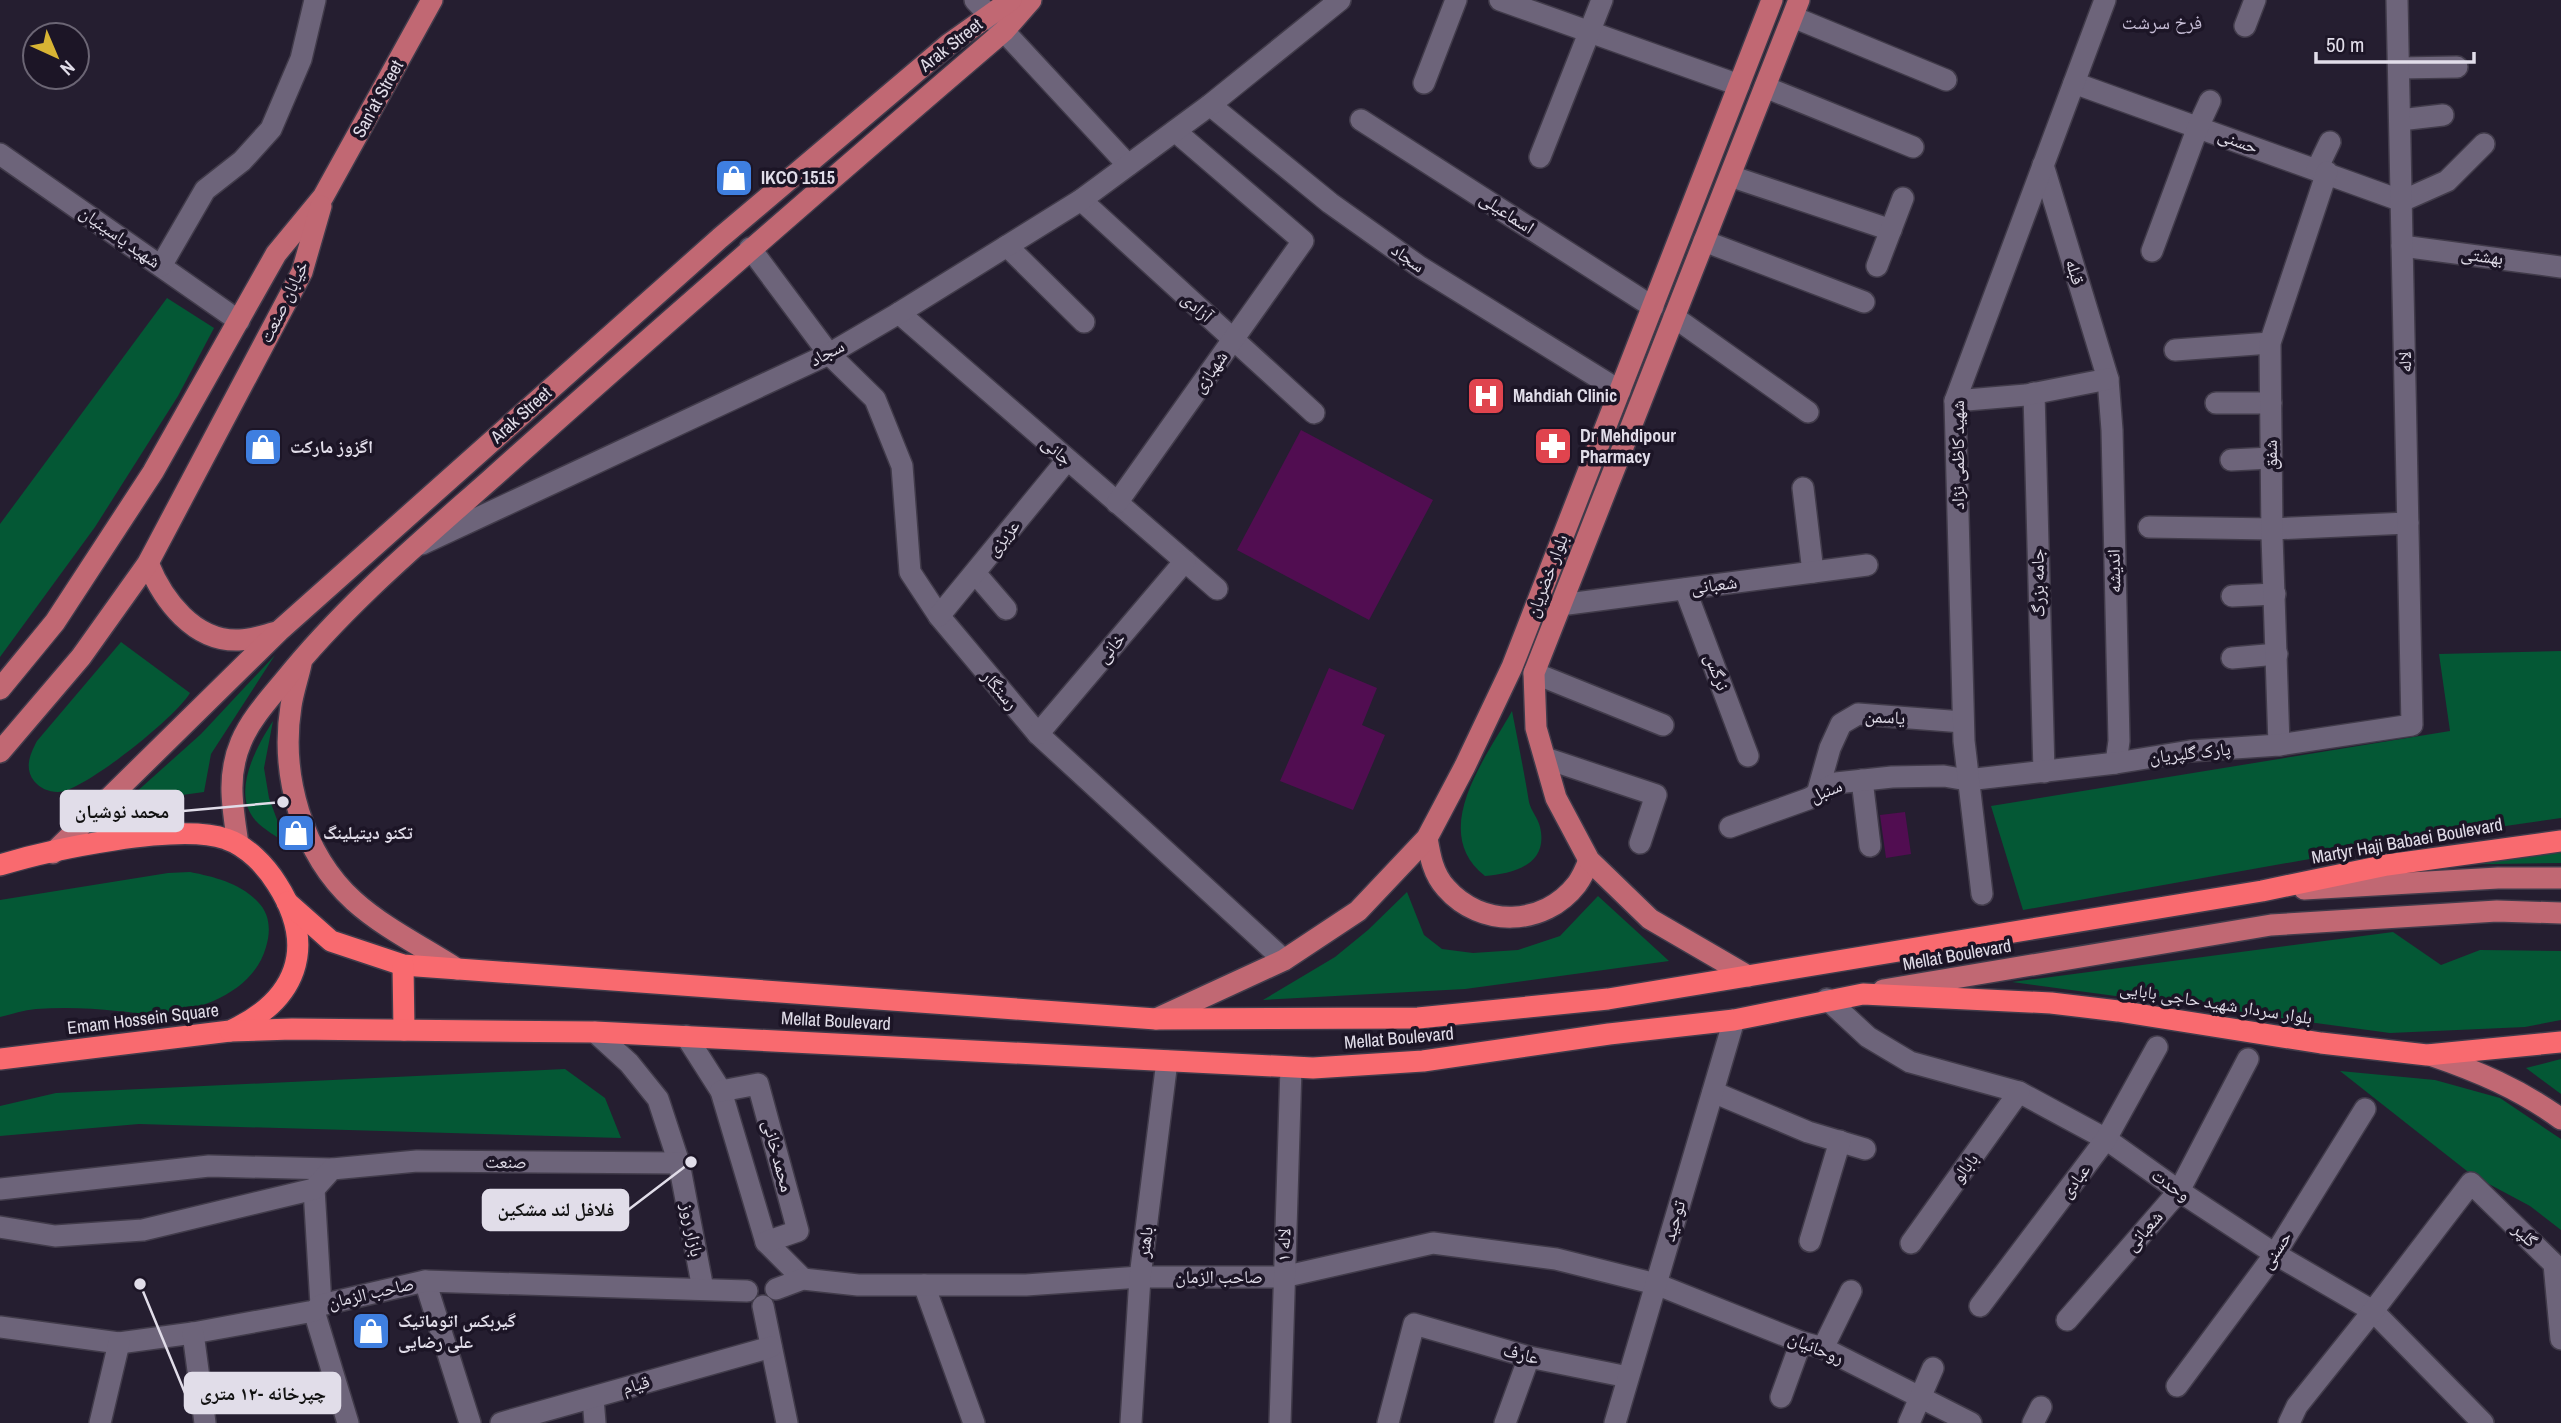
<svg xmlns="http://www.w3.org/2000/svg" width="2561" height="1423" font-family="'Archivo Narrow','Noto Naskh Arabic',sans-serif">
	<style>
		.green { fill: #045835 }
		.building { fill: #510d51 }
		.lines { fill: none; stroke-linecap: round; stroke-linejoin: round }
		.minor-casing { stroke: #413b4a; stroke-width: 24 }
		.major-casing { stroke: #413b4a; stroke-width: 24 }
		.highway-casing { stroke: #413b4a; stroke-width: 24 }
		.minor { stroke: #6d647a; stroke-width: 21 }
		.major { stroke: #c16873; stroke-width: 21 }
		.highway { stroke: #f96a6f; stroke-width: 21 }
		.labels { text-anchor: middle; stroke-width: 7; stroke-linejoin: round; paint-order: stroke }
		.street-label { font-size: 18px; fill: #e1dde9; stroke: #1c1526 }
		.poi-label { font-size: 18px; font-weight: bold; fill: #e1dde9; stroke: #1c1526; text-anchor: start }
		.neighbourhood-label { font-size: 19px; fill: #c8bfd7; stroke: #1c1526 }
		.leader { fill: none; stroke: #e1dde9; stroke-width: 2.5 }
		.callout-dot { fill: #e1dde9; stroke: #1c1526; stroke-width: 2.5 }
		.callout { fill: #e1dde9; stroke: #e1dde9; stroke-width: 2.5 }
		.callout-label { font-size: 19px; text-anchor: middle; font-weight: bold; fill: #111 }
	</style>
	<rect width="100%" height="100%" fill="#251e30"/>
	<g class="green">
		<polygon points="167,298 214,328 178,396 95,527 0,657 0,524"/>
		<path d="M121,642l69,51c-13,23 -107,99 -132,99 -10,0 -18,-4 -24,-11 -10,-13 -4,-27 3,-40z"/>
		<polygon points="2561,651 2561,818 2450,834 2023,910 1991,806 2450,731 2439,654"/>
		<polygon points="275,655 211,754 204,792 124,803 201,734"/>
		<path d="M1512,711c6,30 12,61 17,91 2,9 9,16 11,25 9,37 -26,47 -55,49 -57,-45 1,-118 27,-165z"/>
		<path d="M273,721l-9,47 5,30 17,46c-9,-8 -22,-14 -30,-23 -26,-28 1,-75 17,-100z"/>
		<polygon points="2561,851 2561,863 2424,865"/>
		<path d="M190,872c25,5 50,11 68,30 12,12 13,29 8,45 -12,44 -65,64 -107,67 -13,1 -28,-2 -42,-3 -26,-3 -54,-4 -81,-2 -12,1 -24,5 -36,8v-117l168,-27z"/>
		<polygon points="1407,892 1424,935 1442,949 1473,953 1518,950 1560,936 1598,896 1669,961 1465,989 1263,1000 1335,957 1368,930"/>
		<polygon points="2393,932 2441,965 2480,950 2561,951 2561,1020 2525,1027 2390,1033 2012,982"/>
		<polygon points="2561,1059 2561,1094 2526,1068"/>
		<polygon points="565,1069 605,1098 621,1138 139,1124 0,1136 0,1106 56,1093"/>
		<polygon points="2340,1071 2435,1080 2500,1098 2561,1139 2561,1230 2530,1206 2472,1175"/>
	</g>
	<g class="building">
		<polygon points="1301,430 1433,500 1369,620 1237,550"/>
		<polygon points="1329,668 1377,688 1362,725 1385,735 1353,810 1280,781"/>
		<polygon points="1905,812 1911,854 1886,858 1880,815"/>
	</g>
	<g class="lines">
		<defs>
			<g id="minor">
				<polyline points="975,0 1128,165"/>
				<polyline points="1500,0 1739,85"/>
				<polyline points="1793,17 1946,80"/>
				<polyline points="2245,26 2255,0"/>
				<polyline points="2399,68 2457,67"/>
				<polyline points="1424,83 1456,0"/>
				<polyline points="2074,83 2402,201 2447,181 2484,144"/>
				<polyline points="1765,87 1913,147"/>
				<polyline points="1210,105 1330,203 1420,267 1620,391"/>
				<polyline points="1361,120 1653,307"/>
				<polyline points="2400,120 2443,115"/>
				<polyline points="0,154 239,321"/>
				<polyline points="1540,157 1602,0"/>
				<polyline points="2043,165 2108,379 2112,430 2119,741 2116,763"/>
				<polyline points="2317,169 2330,142"/>
				<polyline points="1730,176 1891,230"/>
				<polyline points="1081,200 1314,413"/>
				<polyline points="1704,241 1864,302"/>
				<polyline points="1007,246 1084,322"/>
				<polyline points="2402,246 2561,267"/>
				<polyline points="750,248 829,354 875,399 902,466 910,572 939,616 1038,734 1284,960"/>
				<polyline points="2152,251 2198,127 2210,101"/>
				<polyline points="161,266 205,190 242,161 271,129 301,59 315,0"/>
				<polyline points="1877,266 1903,198"/>
				<polyline points="899,313 1217,589"/>
				<polyline points="1674,317 1808,412"/>
				<polyline points="2175,350 2270,343"/>
				<polyline points="2034,393 2044,772"/>
				<polyline points="1955,401 2026,395 2108,379"/>
				<polyline points="2216,403 2271,403"/>
				<polyline points="2231,460 2271,458"/>
				<polyline points="1803,488 1813,572"/>
				<polyline points="1117,503 1303,241 1175,131"/>
				<polyline points="2149,527 2272,529 2408,523"/>
				<polyline points="422,544 829,354 899,313 1081,200 1210,105 1340,0"/>
				<polyline points="975,573 1006,609"/>
				<polyline points="1685,589 1748,756"/>
				<polyline points="2232,596 2275,594"/>
				<polyline points="1560,605 1867,565"/>
				<polyline points="939,616 1067,460"/>
				<polyline points="2232,658 2277,654"/>
				<polyline points="1534,673 1663,725"/>
				<polyline points="1038,734 1185,561"/>
				<polyline points="2279,745 2272,536 2270,343 2327,172"/>
				<polyline points="1545,758 1656,795 1640,843"/>
				<polyline points="1862,780 1870,846"/>
				<polyline points="1817,794 1830,748 1841,724 1858,714 1963,722"/>
				<polyline points="1730,827 1808,799 1836,783 1892,777 1944,776 1967,780 2116,763 2190,751 2279,745 2412,725 2397,0"/>
				<polyline points="1982,894 1964,741 1955,401 2105,0"/>
				<polyline points="1827,999 1868,1037 1910,1062 2019,1092 2106,1139 2179,1191 2275,1254 2373,1311 2483,1423"/>
				<polyline points="595,1032 629,1063 658,1099 679,1163 703,1289"/>
				<polyline points="686,1036 721,1091 766,1242 803,1279"/>
				<polyline points="721,1091 758,1084 798,1231 766,1242"/>
				<polyline points="1713,1092 1808,1132 1865,1149"/>
				<polyline points="0,1189 209,1166 332,1169"/>
				<polyline points="314,1189 321,1305"/>
				<polyline points="0,1227 55,1236 143,1230 314,1189 332,1169 417,1161 679,1163"/>
				<polyline points="1810,1241 1840,1141"/>
				<polyline points="1911,1243 2019,1092"/>
				<polyline points="425,1281 470,1423"/>
				<polyline points="924,1285 974,1423"/>
				<polyline points="776,1289 803,1279 858,1285 1026,1285 1140,1277 1283,1277 1433,1243 1556,1259 1656,1284 1801,1342 1823,1348 1971,1423"/>
				<polyline points="763,1306 787,1423"/>
				<polyline points="1980,1306 2106,1139 2157,1047"/>
				<polyline points="314,1311 348,1423"/>
				<polyline points="2067,1320 2179,1191 2248,1059"/>
				<polyline points="0,1327 119,1343 193,1333 314,1311 321,1305 425,1281 747,1291"/>
				<polyline points="193,1333 205,1423"/>
				<polyline points="1823,1348 1851,1291"/>
				<polyline points="2177,1386 2275,1254 2365,1109"/>
				<polyline points="1781,1397 1801,1342"/>
				<polyline points="593,1398 595,1423"/>
				<polyline points="100,1423 119,1343"/>
				<polyline points="501,1423 771,1347"/>
				<polyline points="1131,1423 1140,1277 1167,1061"/>
				<polyline points="1280,1423 1291,1067"/>
				<polyline points="1388,1423 1414,1324 1529,1357 1628,1377"/>
				<polyline points="1505,1423 1529,1357"/>
				<polyline points="1615,1423 1734,1020"/>
				<polyline points="1909,1423 1933,1368"/>
				<polyline points="2033,1423 2041,1407"/>
				<polyline points="2289,1423 2297,1406 2373,1311 2471,1183 2554,1264 2561,1339"/>
			</g>
			<g id="major">
				<path d="M148,563c15,37 46,79 91,77 13,0 26,-5 38,-8"/>
				<path d="M301,664c-3,14 -8,28 -10,42 -11,69 11,148 63,195 30,27 69,46 103,68"/>
				<polyline points="0,689 55,622 153,472 276,254 323,197 432,0"/>
				<polyline points="0,752 81,657 148,563 302,272 321,206"/>
				<path d="M1427,838c3,18 6,36 19,50 35,40 98,39 131,-4 5,-7 9,-16 12,-24"/>
				<path d="M238,844c-5,-35 -12,-67 3,-102 9,-22 28,-43 43,-61 60,-75 135,-138 206,-201 170,-152 341,-301 514,-449l27,-31"/>
				<polyline points="53,853 279,631 720,238 949,44 1011,0"/>
				<polyline points="2304,889 2498,878 2561,878"/>
				<polyline points="1748,976 1650,919 1589,860 1556,798 1536,728 1534,673 1799,0"/>
				<polyline points="1883,990 2271,925 2497,911 2561,913"/>
				<polyline points="1156,1019 1284,960 1358,911 1427,838 1465,766 1512,667 1772,0"/>
				<path d="M2430,1055c47,16 90,34 131,64"/>
			</g>
			<g id="highway">
				<path d="M0,865c49,-15 179,-43 226,-26 21,7 40,27 51,45 41,64 19,117 -47,147l-230,28"/>
				<polyline points="287,902 331,941 403,965 1156,1019 1418,1018 1608,999 2262,891 2387,865 2561,841"/>
				<polyline points="403,965 404,1030"/>
				<polyline points="230,1031 292,1029 595,1032 1313,1068 1423,1061 1609,1034 1734,1020 1863,994 2051,1003 2118,1011 2321,1043 2427,1055 2561,1042"/>
			</g>
		</defs>
		<use href="#minor" class="minor-casing"/>
		<use href="#major" class="major-casing"/>
		<use href="#highway" class="highway-casing"/>
		<use href="#minor" class="minor"/>
		<use href="#major" class="major"/>
		<use href="#highway" class="highway"/>
	</g>
	<defs>
		<symbol id="shop-square" viewBox="-11 -11 22 22"><rect x="-9" y="-9" width="18" height="18" rx="4" fill="#3f7fe0" stroke="#1c1526"/><path d="M-5-2.5h2.3a2.7 3.5 0 0 1 5.4 0H5L5.5 6h-11ZM-1.5-2.5h3a1.5 2.3 0 0 0-3 0Z" fill="#fff"/></symbol>
		<symbol id="hospital-square" viewBox="-11 -11 22 22"><rect x="-9" y="-9" width="18" height="18" rx="4" fill="#e0444e" stroke="#1c1526"/><path d="M-5-5h3v3.5h4V-5h3V5h-3V1.5h-4V5h-3Z" fill="#fff"/></symbol>
		<symbol id="pharmacy-square" viewBox="-11 -11 22 22"><rect x="-9" y="-9" width="18" height="18" rx="4" fill="#e0444e" stroke="#1c1526"/><path d="M-2-6h4v4h4v4h-4v4h-4v-4h-4v-4h4Z" fill="#fff"/></symbol>
	</defs>
	<g fill-rule="evenodd">
		<use href="#shop-square" x="712" y="156" width="44" height="44"/>
		<use href="#hospital-square" x="1464" y="374" width="44" height="44"/>
		<use href="#pharmacy-square" x="1531" y="424" width="44" height="44"/>
		<use href="#shop-square" x="241" y="425" width="44" height="44"/>
		<use href="#shop-square" x="274" y="811" width="44" height="44"/>
		<use href="#shop-square" x="349" y="1309" width="44" height="44"/>
	</g>
	<g class="labels">
		<g class="street-label">
			<text transform="translate(951 45) rotate(-38)" y="6">Arak Street</text>
			<text transform="translate(378 99) rotate(-61)" y="6">San'at Street</text>
			<text transform="translate(2238 141) rotate(20)" y="6">حسنی</text>
			<text transform="translate(1507 213) rotate(33)" y="6">اسماعیلی</text>
			<text transform="translate(120 237) rotate(35)" y="6">شهید یاسینیان</text>
			<text transform="translate(2482 256) rotate(7)" y="6">بهشتی</text>
			<text transform="translate(1408 258) rotate(35)" y="6">سجاد</text>
			<text transform="translate(2075 272) rotate(73)" y="6">قبله</text>
			<text transform="translate(284 302) rotate(-64)" y="6">خیابان صنعت</text>
			<text transform="translate(1197 307) rotate(42)" y="6">آزادی</text>
			<text transform="translate(827 353) rotate(-28)" y="6">سجاد</text>
			<text transform="translate(2405 362) rotate(-91)" y="6">لاله</text>
			<text transform="translate(1210 372) rotate(-55)" y="6">شهبازی</text>
			<text transform="translate(521 415) rotate(-42)" y="6">Arak Street</text>
			<text transform="translate(1057 451) rotate(41)" y="6">جانی</text>
			<text transform="translate(1958 455) rotate(-90)" y="6">شهید کاظمی نژاد</text>
			<text transform="translate(2271 455) rotate(-91)" y="6">شفق</text>
			<text transform="translate(1003 538) rotate(-51)" y="6">عزیزی</text>
			<text transform="translate(2114 571) rotate(-91)" y="6">اندیشه</text>
			<text transform="translate(1547 576) rotate(-69)" y="6">بلوار خضریان</text>
			<text transform="translate(2038 583) rotate(-91)" y="6">جامه بزرگ</text>
			<text transform="translate(1714 585) rotate(-7)" y="6">شعبانی</text>
			<text transform="translate(1111 648) rotate(-50)" y="6">خانی</text>
			<text transform="translate(1717 672) rotate(69)" y="6">نرگس</text>
			<text transform="translate(1000 690) rotate(50)" y="6">رستگار</text>
			<text transform="translate(1885 717) rotate(3)" y="6">یاسمن</text>
			<text transform="translate(2190 753) rotate(-6)" y="6">پارک گلپریان</text>
			<text transform="translate(1826 791) rotate(-22)" y="6">سنبل</text>
			<text transform="translate(2407 841) rotate(-10)" y="6">Martyr Haji Babaei Boulevard</text>
			<text transform="translate(1957 955) rotate(-10)" y="6">Mellat Boulevard</text>
			<text transform="translate(2216 1003) rotate(9)" y="6">بلوار سردار شهید حاجی بابایی</text>
			<text transform="translate(143 1019) rotate(-7)" y="6">Emam Hossein Square</text>
			<text transform="translate(836 1021) rotate(3)" y="6">Mellat Boulevard</text>
			<text transform="translate(1399 1038) rotate(-5)" y="6">Mellat Boulevard</text>
			<text transform="translate(778 1156) rotate(75)" y="6">محمد خانی</text>
			<text transform="translate(506 1162) rotate(1)" y="6">صنعت</text>
			<text transform="translate(1965 1168) rotate(-54)" y="6">بابالو</text>
			<text transform="translate(2075 1181) rotate(-53)" y="6">عبادی</text>
			<text transform="translate(2171 1185) rotate(35)" y="6">وحدت</text>
			<text transform="translate(1674 1221) rotate(-74)" y="6">توحید</text>
			<text transform="translate(692 1230) rotate(79)" y="6">بازار روز</text>
			<text transform="translate(2144 1231) rotate(-49)" y="6">شعبانی</text>
			<text transform="translate(2525 1235) rotate(44)" y="6">گلپر</text>
			<text transform="translate(1145 1242) rotate(-83)" y="6">باهنر</text>
			<text transform="translate(1284 1245) rotate(-88)" y="6">لاله ۱</text>
			<text transform="translate(2276 1250) rotate(-56)" y="6">حسنی</text>
			<text x="1219" y="1283">صاحب الزمان</text>
			<text transform="translate(371 1293) rotate(-13)" y="6">صاحب الزمان</text>
			<text transform="translate(1816 1348) rotate(22)" y="6">روحانیان</text>
			<text transform="translate(1521 1354) rotate(14)" y="6">عارف</text>
			<text transform="translate(636 1385) rotate(-16)" y="6">قیام</text>
		</g>
		<g class="poi-label">
			<text x="761" y="184">IKCO 1515</text>
			<text x="1513" y="402">Mahdiah Clinic</text>
			<text x="1580" y="442">Dr Mehdipour<tspan x="1580" dy="21">Pharmacy</tspan></text>
			<text x="290" y="453">اگزوز مارکت</text>
			<text x="323" y="839">تکنو دیتیلینگ</text>
			<text x="398" y="1327">گیربکس اتوماتیک<tspan x="398" dy="21">علی رضایی</tspan></text>
		</g>
		<g class="neighbourhood-label">
			<text x="2162" y="29">فرخ سرشت</text>
		</g>
	</g>
	<path class="leader" d="M283 802L183 811M691 1162L628 1210M140 1284L185 1393"/>
	<g class="callout-dot">
		<circle cx="283" cy="802" r="7"/>
		<circle cx="691" cy="1162" r="7"/>
		<circle cx="140" cy="1284" r="7"/>
	</g>
	<g class="callout">
		<rect x="61" y="791" width="122" height="40" rx="7"/>
		<rect x="483" y="1190" width="145" height="40" rx="7"/>
		<rect x="185" y="1373" width="155" height="40" rx="7"/>
	</g>
	<g class="callout-label">
		<text x="122" y="818">محمد نوشیان</text>
		<text x="556" y="1216">فلافل لند مشکین</text>
		<text x="263" y="1400">چپرخانه -١٢ مترى</text>
	</g>
	<g transform="translate(56 56) rotate(136)"><circle r="33" fill="#1c1526" stroke="#6b6574" stroke-width="2"/>
	<path d="M0-5L12 26L0 18L-12 26Z" fill="#d8b434"/>
	<text y="-10" font-size="19" font-weight="bold" text-anchor="middle" fill="#e1dde9">N</text>
	</g>
	<path d="M2316 52v10h158v-10" fill="none" stroke="#e1dde9" stroke-width="3.5"/>
	<text x="2326" y="52" font-size="21" fill="#e1dde9" stroke="#1c1526" stroke-width="5" paint-order="stroke">50 m</text>
</svg>
